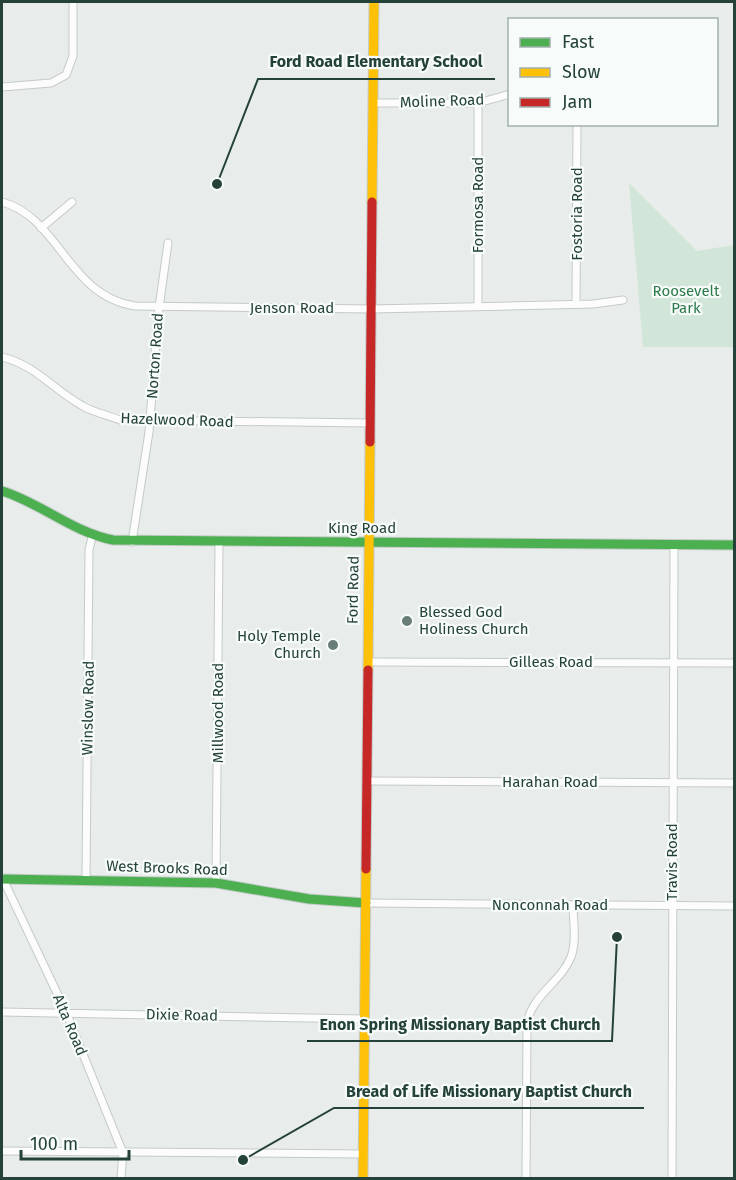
<svg xmlns="http://www.w3.org/2000/svg" width="736" height="1180" font-family="'Fira Sans',sans-serif">
	<style>
		.green { fill: #d1e6d8 }
		.lines { fill: none; stroke-linecap: round; stroke-linejoin: round }
		.street-casing { stroke: #c5cac8; stroke-width: 9 }
		.fast-casing { stroke: #c3cbc8; stroke-width: 11 }
		.slow-casing { stroke: #c3cbc8; stroke-width: 11 }
		.jam-casing { stroke: #c3cbc8; stroke-width: 11 }
		.street { stroke: #fcfcfc; stroke-width: 7 }
		.fast { stroke: #4caf50; stroke-width: 9 }
		.slow { stroke: #ffc107; stroke-width: 9 }
		.jam { stroke: #c62828; stroke-width: 9 }
		.poi-dot { fill: #697e78; stroke: #f7fbf9; stroke-width: 2 }
		.labels { text-anchor: middle; stroke-width: 4.5; stroke-linejoin: round; paint-order: stroke }
		.street-label { font-size: 15px; fill: #24423a; stroke: #f7fbf9 }
		.park-label { font-size: 15px; fill: #2d7a4b; stroke: #f7fbf9 }
		.poi-label { font-size: 15px; fill: #24423a; stroke: #f7fbf9; text-anchor: start }
		.leader { fill: none; stroke: #24423a; stroke-width: 2 }
		.callout-dot { fill: #24423a; stroke: #f7fbf9; stroke-width: 2 }
		.callout-label { font-size: 16px; text-anchor: middle; font-weight: bold; fill: #24423a; stroke: #f7fbf9; stroke-width: 4.5; stroke-linejoin: round; paint-order: stroke }
	</style>
	<rect width="100%" height="100%" fill="#e8edeb"/>
	<polygon class="green" points="629,183 697,251 734,245 734,347 643,347"/>
	<g class="lines">
		<defs>
			<g id="street">
				<polyline points="2,87 51,83 66,75 73,56 73,2"/>
				<polyline points="374,103 478,103 510,94"/>
				<polyline points="478,103 478,306"/>
				<path d="M2,202c57,15 66,94 133,104l237,3 221,-5 30,-4"/>
				<polyline points="41,228 72,202"/>
				<polyline points="576,304 577,124"/>
				<path d="M2,357c35,9 49,31 79,48 11,7 26,10 39,15l250,3"/>
				<polyline points="132,542 149,432 158,315 168,243"/>
				<polyline points="367,662 734,663"/>
				<polyline points="366,781 734,783"/>
				<polyline points="2,877 66,1012 123,1153 121,1178"/>
				<polyline points="86,880 89,550 92,537"/>
				<polyline points="216,883 219,542"/>
				<polyline points="366,903 734,906"/>
				<polyline points="2,1012 363,1019"/>
				<polyline points="2,1151 362,1154"/>
				<path d="M526,1178l1,-155c5,-28 34,-41 44,-66 6,-16 2,-36 2,-52"/>
				<polyline points="672,1178 674,545"/>
			</g>
			<g id="fast">
				<path d="M2,491c39,12 70,41 111,49l621,5"/>
				<polyline points="2,879 216,883 309,899 366,903"/>
			</g>
			<g id="slow">
				<polyline points="372,202 374,2"/>
				<polyline points="368,670 370,442"/>
				<polyline points="363,1178 366,869"/>
			</g>
			<g id="jam">
				<polyline points="370,442 372,202"/>
				<polyline points="366,869 368,670"/>
			</g>
		</defs>
		<use href="#street" class="street-casing"/>
		<use href="#fast" class="fast-casing"/>
		<use href="#slow" class="slow-casing"/>
		<use href="#jam" class="jam-casing"/>
		<use href="#street" class="street"/>
		<use href="#fast" class="fast"/>
		<use href="#slow" class="slow"/>
		<use href="#jam" class="jam"/>
	</g>
	<g class="poi-dot">
		<circle cx="407" cy="621" r="6"/>
		<circle cx="333" cy="645" r="6"/>
	</g>
	<g class="labels">
		<g class="street-label">
			<text transform="translate(442 101) rotate(-2)" y="5">Moline Road</text>
			<text transform="translate(478 205) rotate(-90)" y="5">Formosa Road</text>
			<text transform="translate(577 214) rotate(-90)" y="5">Fostoria Road</text>
			<text x="292" y="313">Jenson Road</text>
			<text transform="translate(155 356) rotate(-86)" y="5">Norton Road</text>
			<text transform="translate(177 420) rotate(2)" y="5">Hazelwood Road</text>
			<text x="362" y="533">King Road</text>
			<text transform="translate(353 590) rotate(-89)" y="5">Ford Road</text>
			<text x="551" y="667">Gilleas Road</text>
			<text transform="translate(88 708) rotate(-89)" y="5">Winslow Road</text>
			<text transform="translate(218 713) rotate(-90)" y="5">Millwood Road</text>
			<text x="550" y="787">Harahan Road</text>
			<text transform="translate(672 862) rotate(-90)" y="5">Travis Road</text>
			<text transform="translate(167 868) rotate(2)" y="5">West Brooks Road</text>
			<text x="550" y="910">Nonconnah Road</text>
			<text transform="translate(182 1015) rotate(1)" y="5">Dixie Road</text>
			<text transform="translate(70 1025) rotate(67)" y="5">Alta Road</text>
		</g>
		<g class="park-label">
			<text x="686" y="296">Roosevelt<tspan x="686" dy="17">Park</tspan></text>
		</g>
		<g class="poi-label">
			<text x="419" y="617">Blessed God<tspan x="419" dy="17">Holiness Church</tspan></text>
			<text x="321" y="641" text-anchor="end">Holy Temple<tspan x="321" dy="17">Church</tspan></text>
		</g>
	</g>
	<path class="leader" d="M217 184L258 79H495M617 937L612 1041H307M243 1160L334 1108H644"/>
	<g class="callout-dot">
		<circle cx="217" cy="184" r="6"/>
		<circle cx="617" cy="937" r="6"/>
		<circle cx="243" cy="1160" r="6"/>
	</g>
	<g class="callout-label">
		<text x="376" y="67">Ford Road Elementary School</text>
		<text x="460" y="1030">Enon Spring Missionary Baptist Church</text>
		<text x="489" y="1097">Bread of Life Missionary Baptist Church</text>
	</g>
	<rect width="736" height="1180" fill="none" stroke="#24423a" stroke-width="6"/>
	<rect x="508" y="18" width="210" height="108" fill="#f7fbf9" stroke="#a3b1ad" stroke-width="1.5"/>
	<rect x="520" y="38" width="30" height="9" fill="#4caf50" stroke="#a3b1ad" stroke-width="1.5"/>
	<text x="562" y="48" font-size="18" fill="#24423a">Fast</text>
	<rect x="520" y="68" width="30" height="9" fill="#ffc107" stroke="#a3b1ad" stroke-width="1.5"/>
	<text x="562" y="78" font-size="18" fill="#24423a">Slow</text>
	<rect x="520" y="98" width="30" height="9" fill="#c62828" stroke="#a3b1ad" stroke-width="1.5"/>
	<text x="562" y="108" font-size="18" fill="#24423a">Jam</text>
	<path d="M21 1150v9h108v-9" fill="none" stroke="#24423a" stroke-width="3"/>
	<text x="30" y="1150" font-size="18" fill="#24423a" stroke="#f7fbf9" stroke-width="4.5" paint-order="stroke">100 m</text>
</svg>
